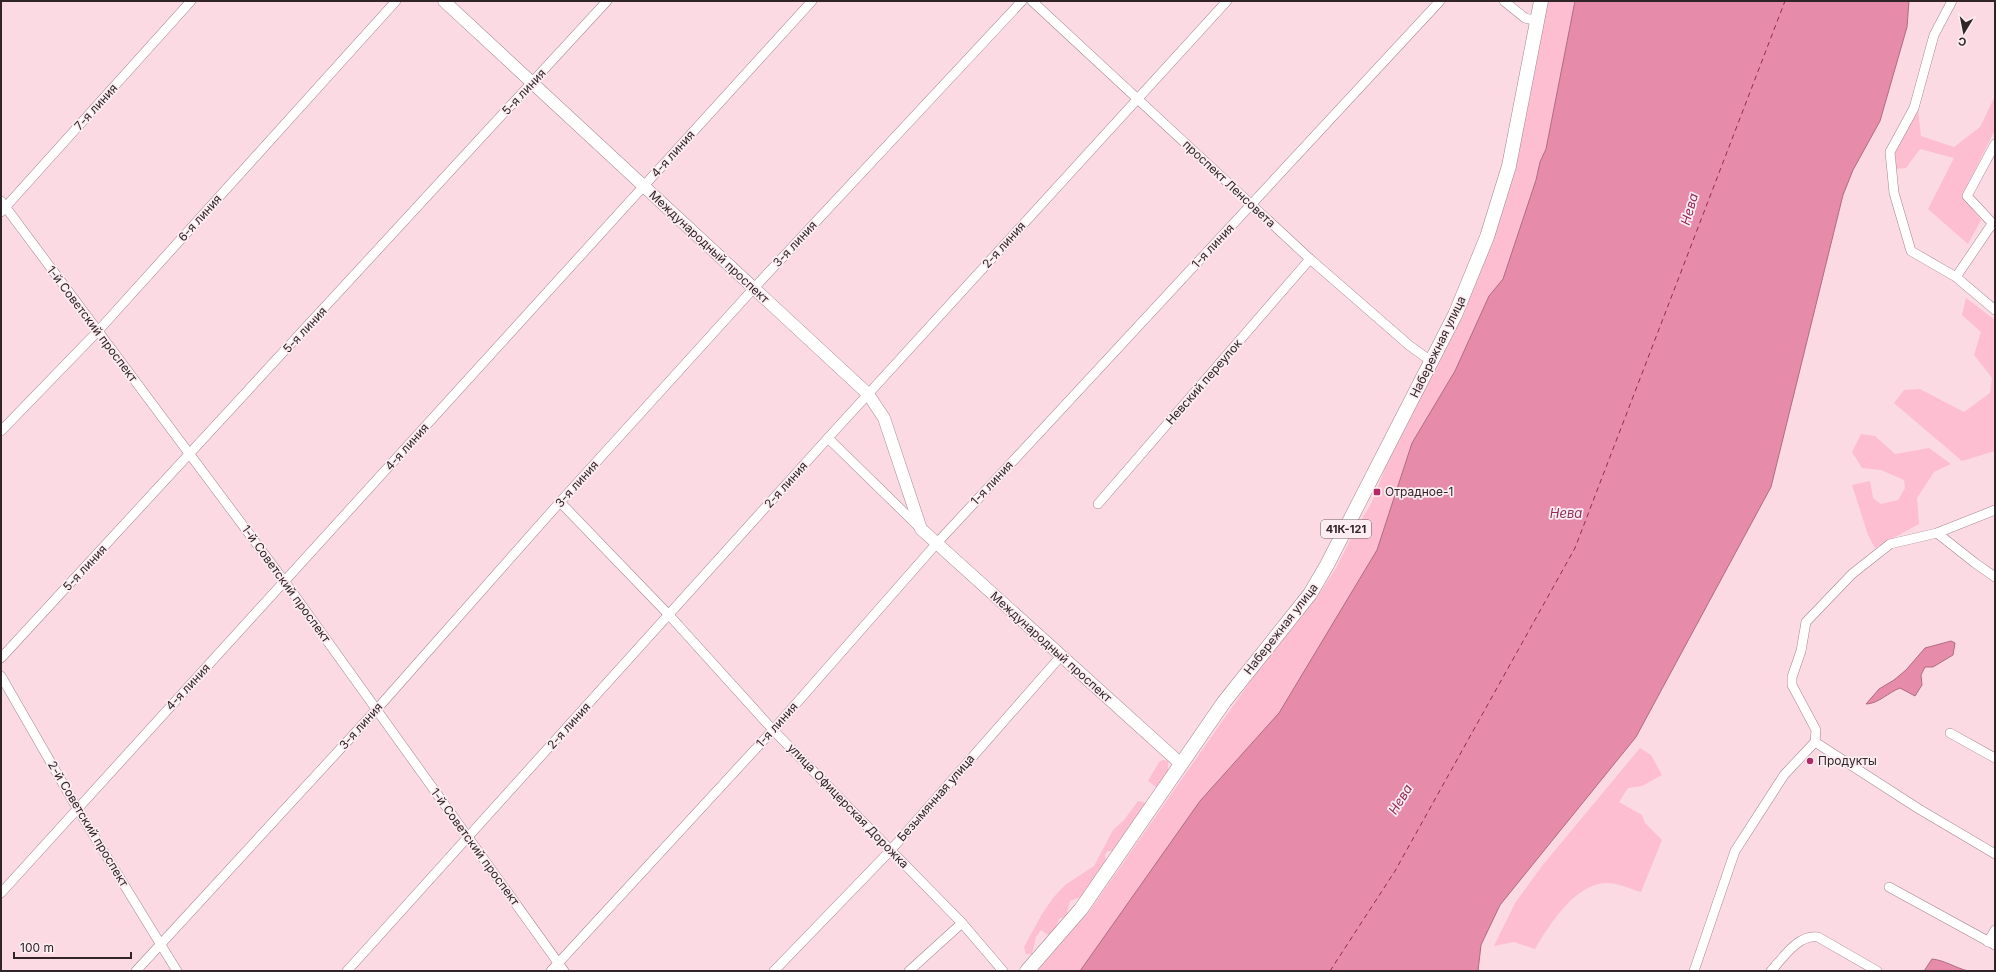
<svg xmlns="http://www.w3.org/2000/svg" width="1996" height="972" font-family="Inter,sans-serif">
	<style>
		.green { fill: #fdbed1 }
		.water { fill: #e68ba9; stroke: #af6c82 }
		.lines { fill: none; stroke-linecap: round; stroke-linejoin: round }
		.ferry { stroke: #942956; stroke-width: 1; stroke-dasharray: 5 4; stroke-linecap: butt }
		.street-casing { stroke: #a4858e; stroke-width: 10 }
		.secondary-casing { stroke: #a4858e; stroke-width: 13 }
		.primary-casing { stroke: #a4858e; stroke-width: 15 }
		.street { stroke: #fff; stroke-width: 9 }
		.secondary { stroke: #fff; stroke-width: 12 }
		.primary { stroke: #fff; stroke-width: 14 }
		.poi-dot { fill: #b22765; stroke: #fbedf1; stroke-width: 1.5 }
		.labels { text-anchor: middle; stroke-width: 3.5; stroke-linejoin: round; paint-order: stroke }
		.shield { fill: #fbedf1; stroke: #6d6064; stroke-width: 1 }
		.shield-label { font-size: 11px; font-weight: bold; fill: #302428 }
		.street-label { font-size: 12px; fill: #302428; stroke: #fbedf1 }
		.poi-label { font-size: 12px; fill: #302428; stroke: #fbedf1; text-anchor: start }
		.water-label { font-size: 13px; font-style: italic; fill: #942956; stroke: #fbedf1 }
	</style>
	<rect width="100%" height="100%" fill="#fcdae4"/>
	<g class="green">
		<polygon points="1547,1 1575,1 1546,149 1540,162 1536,180 1503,279 1489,296 1455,371 1412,443 1377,550 1279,713 1200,801 1080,971 1036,971 1088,913 1254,676 1317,597 1336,568 1355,530 1371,504 1390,456 1493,239 1515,168"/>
		<polygon points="1995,96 1995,130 1962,196 1981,220 1968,244 1928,209 1954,158 1920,149 1906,168 1896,169 1895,151 1918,109 1921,136 1954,147 1980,127"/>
		<polygon points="1966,298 1995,320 1995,451 1962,461 1894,403 1904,390 1920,389 1964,412 1990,393 1992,378 1974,355 1981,332 1962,315"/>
		<polygon points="1861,434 1875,436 1895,454 1929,448 1951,464 1934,472 1917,498 1919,524 1875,548 1868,535 1852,485 1870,481 1873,498 1881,504 1898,500 1905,488 1904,480 1881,470 1862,468 1852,452"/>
		<path d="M1640,748l11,7 11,20 -20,11 -14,2 -9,14 23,13 3,8 17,17 -21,52c-10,-3 -25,-10 -36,-9 -31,2 -55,41 -70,66l-21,-7 -20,4 21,-43 27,-37z"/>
		<polygon points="1163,760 1168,761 1168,776 1156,787 1148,781 1159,762"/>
		<path d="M1138,801l6,1 1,3 -21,33 -6,4 -4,9h-6l-3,3 1,8 -23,34 -13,5 -4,15 -7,3c-2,8 -4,12 -11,16l-7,-5 -5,7 -4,17h-6l-2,-7 18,-33 11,-16 12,-13 29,-19 19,-36 11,-10z"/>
	</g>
	<g class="water">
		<polygon points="1575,1 1909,1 1907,27 1880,121 1853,170 1843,195 1771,487 1636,737 1500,905 1481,945 1478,971 1080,971 1200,801 1279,713 1377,550 1412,443 1455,371 1489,296 1503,279 1536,180 1540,162 1546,149"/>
		<path d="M1951,641l4,2 -2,12 -20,12h-8l-4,8 1,10 -7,11 -15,-8c-11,4 -22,16 -34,16l13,-15 15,-9 12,-10 19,-22z"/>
		<path d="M1932,959c12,1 24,9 36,12h-44z"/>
	</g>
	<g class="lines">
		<polyline class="ferry" points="1330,971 1395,871 1575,548 1785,1"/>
		<defs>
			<g id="street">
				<polyline points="1032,1 1310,259 1410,346 1431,361"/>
				<polyline points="1504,1 1525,18 1538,21"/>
				<polyline points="1952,1 1934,35 1914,108 1890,152 1894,193 1911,251 1956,277 1995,310"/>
				<polyline points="1995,144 1967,196 1995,226"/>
				<polyline points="1,201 285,582 564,971"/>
				<polyline points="1,212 191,1"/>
				<polyline points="1956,277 1992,224"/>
				<polyline points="1,431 98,331 396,1"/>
				<polyline points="828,438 920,528"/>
				<polyline points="560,502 669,615 773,730 962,923 1003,971"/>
				<polyline points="1098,504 1310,259"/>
				<polyline points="1937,533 1975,563 1995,577"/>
				<polyline points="1,658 607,1"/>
				<polyline points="1,676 77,808 177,971"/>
				<polyline points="1950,733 1995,758"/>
				<polyline points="1815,742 1919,809 1995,854"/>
				<polyline points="1889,887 1995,945"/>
				<polyline points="1,893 812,1"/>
				<polyline points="1988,942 1995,930"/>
				<polyline points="136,971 377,709 560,502 754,288 1022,1"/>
				<polyline points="347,971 828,438 1227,1"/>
				<polyline points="551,971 773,730 937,543 1440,1"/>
				<polyline points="774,971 890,851 1061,656"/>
				<polyline points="909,971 962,923"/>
				<polyline points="1694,971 1735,851 1784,775 1815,742 1816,730 1792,685 1792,677 1801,651 1806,622 1852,574 1890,544 1937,533 1995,510"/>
				<path d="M1771,971c12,-13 27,-37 47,-34l59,34"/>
			</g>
			<polyline id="secondary" points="444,1 868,394 884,418 921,529 1181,764"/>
			<polyline id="primary" points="1027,971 1081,909 1224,702 1310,594 1327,565 1455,315 1487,237 1509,166 1541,1"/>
		</defs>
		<use href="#street" class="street-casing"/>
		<use href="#secondary" class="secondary-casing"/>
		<use href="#primary" class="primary-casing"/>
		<use href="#street" class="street"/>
		<use href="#secondary" class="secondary"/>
		<use href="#primary" class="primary"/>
	</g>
	<g class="poi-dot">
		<rect x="1373" y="488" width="8" height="8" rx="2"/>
		<circle cx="1810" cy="761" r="4"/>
	</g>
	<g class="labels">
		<rect class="shield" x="1321" y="520" width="50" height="18" rx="3"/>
		<g class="shield-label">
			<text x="1346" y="533">41К-121</text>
		</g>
		<g class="street-label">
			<text transform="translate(524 92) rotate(-47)" y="4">5-я линия</text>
			<text transform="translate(96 107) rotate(-48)" y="4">7-я линия</text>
			<text transform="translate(673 154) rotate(-48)" y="4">4-я линия</text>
			<text transform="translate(1229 184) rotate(43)" y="4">проспект Ленсовета</text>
			<text transform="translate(200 218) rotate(-48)" y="4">6-я линия</text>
			<text transform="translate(795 244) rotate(-47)" y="4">3-я линия</text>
			<text transform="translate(1004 245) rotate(-48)" y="4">2-я линия</text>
			<text transform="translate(1213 246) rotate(-47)" y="4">1-я линия</text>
			<text transform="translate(709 247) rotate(43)" y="4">Международный проспект</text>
			<text transform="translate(92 324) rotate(53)" y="4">1-й Советский проспект</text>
			<text transform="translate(305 330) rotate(-47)" y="4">5-я линия</text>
			<text transform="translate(1438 347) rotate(-64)" y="4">Набережная улица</text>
			<text transform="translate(1204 382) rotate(-49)" y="4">Невский переулок</text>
			<text transform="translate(407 447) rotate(-48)" y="4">4-я линия</text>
			<text transform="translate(992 483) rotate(-47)" y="4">1-я линия</text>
			<text transform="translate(577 484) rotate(-48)" y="4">3-я линия</text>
			<text transform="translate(786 485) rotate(-48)" y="4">2-я линия</text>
			<text transform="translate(85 568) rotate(-47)" y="4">5-я линия</text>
			<text transform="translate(286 584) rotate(54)" y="4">1-й Советский проспект</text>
			<text transform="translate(1281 629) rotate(-52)" y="4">Набережная улица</text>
			<text transform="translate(1051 647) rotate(42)" y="4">Международный проспект</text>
			<text transform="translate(188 687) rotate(-47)" y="4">4-я линия</text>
			<text transform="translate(777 725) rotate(-48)" y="4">1-я линия</text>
			<text transform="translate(361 726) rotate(-48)" y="4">3-я линия</text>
			<text transform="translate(569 726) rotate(-48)" y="4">2-я линия</text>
			<text transform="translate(936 798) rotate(-49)" y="4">Безымянная улица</text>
			<text transform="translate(848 806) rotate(46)" y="4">улица Офицерская Дорожка</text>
			<text transform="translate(88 824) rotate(59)" y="4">2-й Советский проспект</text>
			<text transform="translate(475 847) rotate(54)" y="4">1-й Советский проспект</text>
		</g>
		<g class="poi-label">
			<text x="1385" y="496">Отрадное-1</text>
			<text x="1818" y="765">Продукты</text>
		</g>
		<g class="water-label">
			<text transform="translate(1689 209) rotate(-74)" y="5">Нева</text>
			<text x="1566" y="518">Нева</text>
			<text transform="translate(1400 799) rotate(-58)" y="5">Нева</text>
		</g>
	</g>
	<rect width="1996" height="972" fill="none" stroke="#302428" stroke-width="4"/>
	<g transform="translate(1964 32) rotate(190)" stroke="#fbedf1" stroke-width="3" paint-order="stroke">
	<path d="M0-3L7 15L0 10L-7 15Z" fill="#302428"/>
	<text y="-6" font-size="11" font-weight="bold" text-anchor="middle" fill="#302428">С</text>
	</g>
	<path d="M14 952v6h117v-6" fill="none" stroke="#302428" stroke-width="2"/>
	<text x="20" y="952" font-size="12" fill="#302428" stroke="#fbedf1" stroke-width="3" paint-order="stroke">100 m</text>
</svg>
